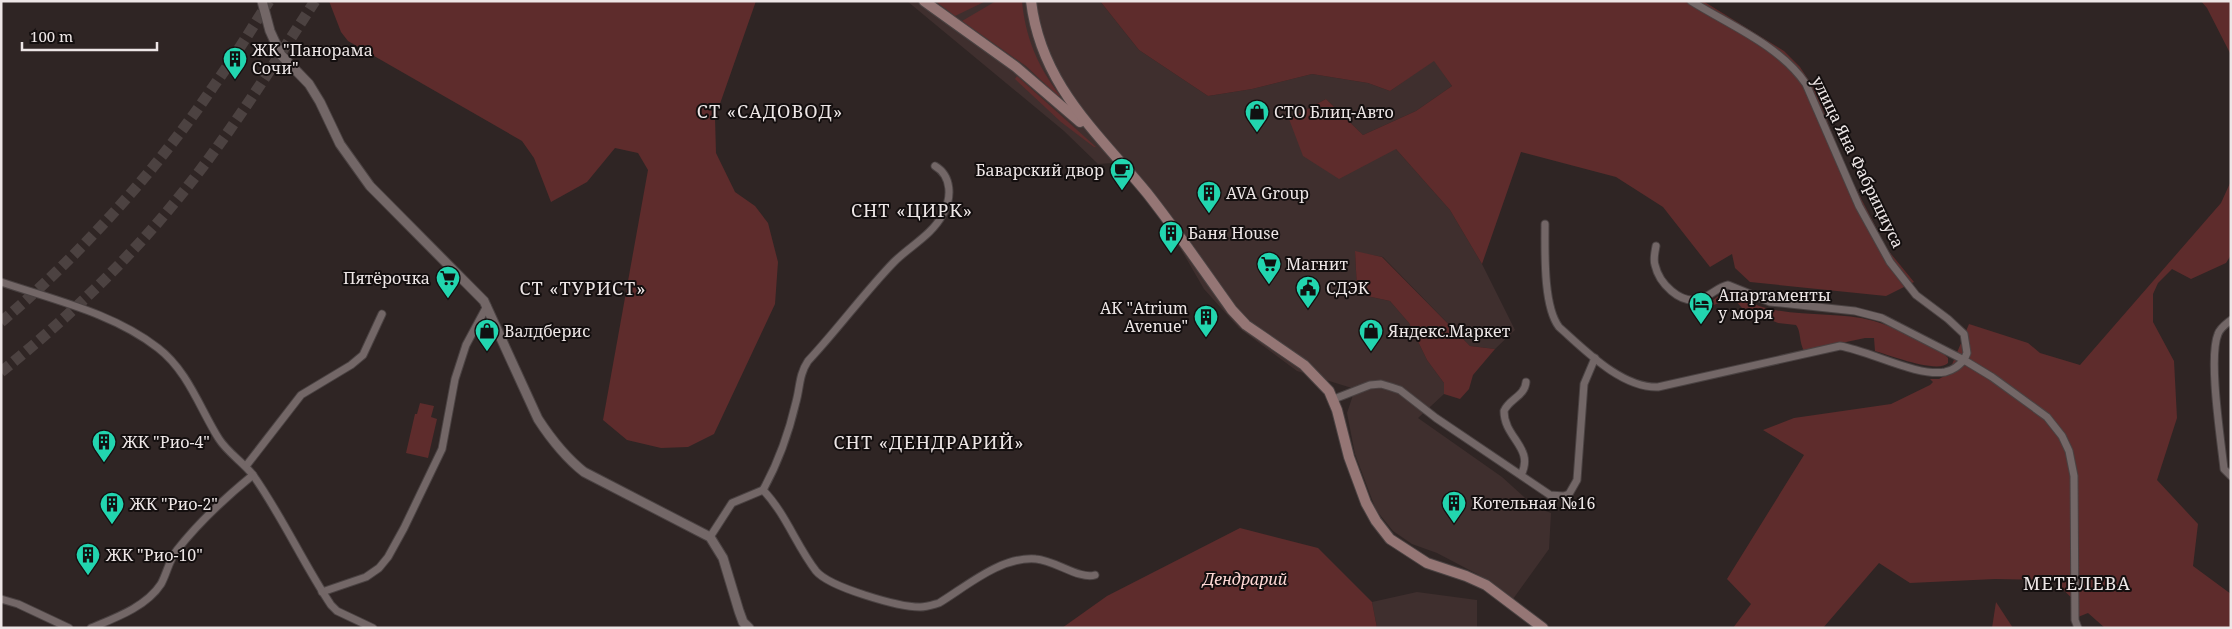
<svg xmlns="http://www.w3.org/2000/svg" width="2232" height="629" font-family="'Noto Serif',serif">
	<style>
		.built { fill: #3f2f2e }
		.green { fill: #5e2c2c }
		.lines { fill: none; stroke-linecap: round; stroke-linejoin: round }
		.primary-tunnel { stroke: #4c4241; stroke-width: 11; stroke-dasharray: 11 5.5; stroke-linecap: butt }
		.minor-casing { stroke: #4a4242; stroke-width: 9 }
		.tertiary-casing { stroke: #4a4242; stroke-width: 11 }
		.secondary-casing { stroke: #4a4242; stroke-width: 12 }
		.minor { stroke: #736767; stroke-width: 7 }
		.tertiary { stroke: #736767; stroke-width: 9 }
		.secondary { stroke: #957675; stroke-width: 10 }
		.labels { text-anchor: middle; stroke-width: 4; stroke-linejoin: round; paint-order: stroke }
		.poi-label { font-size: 16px; fill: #ede6e6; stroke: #140f0f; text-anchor: start }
		.street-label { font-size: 16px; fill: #ede6e6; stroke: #140f0f }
		.park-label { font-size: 16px; font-style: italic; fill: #fed8d5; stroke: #140f0f }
		.neighbourhood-label { font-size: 18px; letter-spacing: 1px; fill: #ede6e6; stroke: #140f0f }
	</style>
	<rect width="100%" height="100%" fill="#2f2524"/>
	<g class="built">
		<polygon points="907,1 1100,1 1139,50 1208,96 1252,89 1312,74 1368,83 1390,91 1434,60 1452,86 1416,111 1363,135 1326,99 1289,119 1396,149 1450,210 1482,264 1515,330 1495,349 1470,346 1383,257 1355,252 1357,289 1367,296 1390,301 1409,323 1427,360 1444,383 1444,394 1418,418 1502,477 1535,507 1551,513 1549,549 1513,599 1477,574 1437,553 1412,544 1393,531 1376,510 1355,454 1347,413 1355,389 1297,371 1239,328 1204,289 1158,210 1113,163 1098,164 1064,131"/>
		<polygon points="1417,592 1477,600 1477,628 1377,628 1372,602"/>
	</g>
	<g class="green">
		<polygon points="329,1 756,1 715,118 716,153 735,192 755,206 768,223 778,262 775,304 714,434 688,447 661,448 627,440 603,420 648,170 638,153 615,148 587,182 551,202 534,158 522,141 348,41 341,32"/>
		<polygon points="935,1 986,1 955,16"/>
		<path d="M996,1h26c3,35 16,67 38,94l-1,2 -33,-31 -64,-45z"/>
		<polygon points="1100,1 1703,1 1784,51 1800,67 1815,90 1847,171 1887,249 1914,282 1886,296 1750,282 1735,268 1732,254 1710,267 1663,207 1616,177 1521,152 1482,264 1450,210 1396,149 1339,179 1303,156 1289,119 1326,99 1363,135 1416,111 1452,86 1434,61 1390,91 1368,83 1312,74 1252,89 1208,96 1139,50"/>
		<polygon points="2201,1 2231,1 2231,55 2207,8"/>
		<polygon points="1017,76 1096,147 1094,147 1061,122 1015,79"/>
		<polygon points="2231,181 2231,255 2226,263 2191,279 2172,269 2158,283 2153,294 2153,322 2174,361 2177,418 2157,480 2198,524 2193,566 2231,594 2231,628 2105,628 2088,613 2078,617 2077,603 2053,580 1995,579 1910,583 1879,563 1823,628 1733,628 1751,604 1727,579 1804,455 1763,430 1794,418 1891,404 1930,385 1933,382 1930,379 1939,379 1948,374 1969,324 2028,343 2040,353 2080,365 2221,203"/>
		<polygon points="1355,251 1382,257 1470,346 1495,349 1473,375 1469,389 1460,399 1444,394 1444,383 1427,360 1409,323 1390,301 1367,296 1357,289"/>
		<path d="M1732,291c9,5 17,11 27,15 38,12 78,5 115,15 25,7 48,21 70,33l4,4v5c-10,11 -59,-8 -73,-12l-1,-13h-9l-61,13c-5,-9 -3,-20 -8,-26l-18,-2 -36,-15 -6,-7 -6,-2 -19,7v-4c5,-5 13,-10 21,-11z"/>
		<polygon points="420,403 434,406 431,417 437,419 428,458 406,453 415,414 417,414"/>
		<polygon points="1240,528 1318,548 1372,602 1377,628 1062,628 1107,596"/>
		<polygon points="1996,602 2013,628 1992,628"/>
	</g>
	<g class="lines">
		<g class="primary-tunnel">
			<path d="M1,322c78,-66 155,-151 212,-235 20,-28 38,-57 56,-86"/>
			<path d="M1,372c73,-59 140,-124 197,-199 42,-55 79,-114 117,-172"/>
		</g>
		<defs>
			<g id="minor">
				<path d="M1691,1c40,25 88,44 115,83l53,122 31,56 26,33 32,24 16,15 3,19 -3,7 28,17 55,40 15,19 7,15 5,25 1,144 3,8"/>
				<path d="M1545,224c0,27 -2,82 14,103 26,23 62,61 99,60l182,-41c30,5 77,31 105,26 9,-2 13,-6 19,-12l-82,-42 -27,-7 -85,-9 -42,-17c-10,2 -18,11 -28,14 -20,6 -41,-16 -45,-34 -2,-6 0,-13 1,-19"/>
				<path d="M1,282c53,18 112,31 157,66 30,23 42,61 61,91 9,14 24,23 34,36 29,41 50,88 78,130l6,6 36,17"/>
				<path d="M2231,320c-5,4 -11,8 -13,14 -10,24 3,106 6,135l7,7"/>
				<polyline points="1334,399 1370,385 1381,384 1391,387 1400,390 1436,418 1550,495 1564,496 1569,494 1577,480 1584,384 1595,358"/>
				<polyline points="246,466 301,395 351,365 363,355 382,314"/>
				<path d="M1521,475c14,-27 -17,-37 -17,-64 5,-12 21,-15 22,-29"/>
				<path d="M763,490c23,24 33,55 53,81 13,16 82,36 104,36 7,0 12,-2 19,-4 28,-17 62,-47 97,-44 18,1 44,21 59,16"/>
				<path d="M710,537l22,-34 31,-13c15,-27 26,-58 33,-88 4,-14 3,-28 12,-41 30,-32 56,-68 86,-99 16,-16 38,-27 49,-48 9,-16 9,-38 -8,-48"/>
				<polyline points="322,592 366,577 379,568 388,557 404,528 442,449 455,379 466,345 487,306"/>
				<polyline points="1,599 18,604 69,628"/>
				<path d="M91,628c24,-10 55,-21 70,-44 6,-11 8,-24 16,-34 22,-28 49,-53 76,-75"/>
			</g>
			<path id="tertiary" d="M262,1l8,30 11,24 28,29 11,18 20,42 30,42 114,115 54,118c13,20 27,38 46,53l126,65 13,21 16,53 4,11 6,6"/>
			<g id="secondary">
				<polyline points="924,1 1016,67 1080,122"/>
				<path d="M1031,1c10,84 66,131 116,192 30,38 57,78 85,117l14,15 58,40 25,26 8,19 12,47 17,46 10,18 14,18 37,24 39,13 20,9 57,43"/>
			</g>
		</defs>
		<use href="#minor" class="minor-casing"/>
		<use href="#tertiary" class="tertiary-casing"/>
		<use href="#secondary" class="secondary-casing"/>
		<use href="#minor" class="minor"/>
		<use href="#tertiary" class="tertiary"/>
		<use href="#secondary" class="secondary"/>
	</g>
	<defs>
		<symbol id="building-pin" viewBox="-11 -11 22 30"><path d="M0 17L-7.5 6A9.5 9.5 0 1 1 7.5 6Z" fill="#22d5af" stroke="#140f0f"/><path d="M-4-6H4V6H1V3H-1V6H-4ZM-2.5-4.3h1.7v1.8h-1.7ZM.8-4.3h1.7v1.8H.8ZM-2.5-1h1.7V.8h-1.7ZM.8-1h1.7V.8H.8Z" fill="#111"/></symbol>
		<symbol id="shop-pin" viewBox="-11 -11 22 30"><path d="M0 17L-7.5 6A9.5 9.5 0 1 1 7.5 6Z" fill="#22d5af" stroke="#140f0f"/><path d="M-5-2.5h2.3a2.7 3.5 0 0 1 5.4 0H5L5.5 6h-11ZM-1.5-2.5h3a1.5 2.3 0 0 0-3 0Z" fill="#111"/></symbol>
		<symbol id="cafe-pin" viewBox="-11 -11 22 30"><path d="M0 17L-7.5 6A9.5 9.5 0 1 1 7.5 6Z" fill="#22d5af" stroke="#140f0f"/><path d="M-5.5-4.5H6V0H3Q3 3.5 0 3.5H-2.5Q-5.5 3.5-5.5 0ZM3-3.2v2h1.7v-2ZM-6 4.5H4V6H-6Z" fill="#111"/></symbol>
		<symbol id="supermarket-pin" viewBox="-11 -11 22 30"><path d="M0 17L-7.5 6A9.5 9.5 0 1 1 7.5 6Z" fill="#22d5af" stroke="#140f0f"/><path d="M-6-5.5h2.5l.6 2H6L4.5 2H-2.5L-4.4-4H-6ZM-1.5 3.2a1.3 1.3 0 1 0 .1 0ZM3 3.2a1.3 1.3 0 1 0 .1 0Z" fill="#111"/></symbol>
		<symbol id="civic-pin" viewBox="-11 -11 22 30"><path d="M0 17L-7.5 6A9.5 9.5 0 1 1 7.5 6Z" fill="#22d5af" stroke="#140f0f"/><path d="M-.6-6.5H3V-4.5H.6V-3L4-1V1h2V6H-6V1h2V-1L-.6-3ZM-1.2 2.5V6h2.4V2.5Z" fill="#111"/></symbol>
		<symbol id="hotel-pin" viewBox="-11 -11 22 30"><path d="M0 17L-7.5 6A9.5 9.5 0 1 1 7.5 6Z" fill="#22d5af" stroke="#140f0f"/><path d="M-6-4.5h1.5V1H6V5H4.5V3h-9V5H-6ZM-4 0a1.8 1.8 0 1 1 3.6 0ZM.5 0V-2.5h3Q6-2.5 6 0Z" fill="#111"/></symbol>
	</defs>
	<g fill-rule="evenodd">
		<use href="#building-pin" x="221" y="45" width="28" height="38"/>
		<use href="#shop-pin" x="1243" y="98" width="28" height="38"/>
		<use href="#cafe-pin" x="1108" y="156" width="28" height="38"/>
		<use href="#building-pin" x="1195" y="179" width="28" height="38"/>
		<use href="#building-pin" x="1157" y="219" width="28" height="38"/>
		<use href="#supermarket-pin" x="1255" y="250" width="28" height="38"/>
		<use href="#supermarket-pin" x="434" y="264" width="28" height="38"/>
		<use href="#civic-pin" x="1294" y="274" width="28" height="38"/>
		<use href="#hotel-pin" x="1687" y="290" width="28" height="38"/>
		<use href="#building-pin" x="1192" y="303" width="28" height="38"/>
		<use href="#shop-pin" x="473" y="317" width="28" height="38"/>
		<use href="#shop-pin" x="1357" y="317" width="28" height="38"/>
		<use href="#building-pin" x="90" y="428" width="28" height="38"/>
		<use href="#building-pin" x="1440" y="489" width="28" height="38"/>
		<use href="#building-pin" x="98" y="490" width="28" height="38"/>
		<use href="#building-pin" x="74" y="541" width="28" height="38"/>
	</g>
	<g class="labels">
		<g class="poi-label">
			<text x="252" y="56">ЖК "Панорама<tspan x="252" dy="18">Сочи"</tspan></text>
			<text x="1274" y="118">СТО Блиц-Авто</text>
			<text x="1104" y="176" text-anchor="end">Баварский двор</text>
			<text x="1226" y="199">AVA Group</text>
			<text x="1188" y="239">Баня House</text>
			<text x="1286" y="270">Магнит</text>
			<text x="430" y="284" text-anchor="end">Пятёрочка</text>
			<text x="1326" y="294">СДЭК</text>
			<text x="1718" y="301">Апартаменты<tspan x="1718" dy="18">у моря</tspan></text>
			<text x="1188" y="314" text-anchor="end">АК "Atrium<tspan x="1188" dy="18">Avenue"</tspan></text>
			<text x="504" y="337">Валдберис</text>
			<text x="1388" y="337">Яндекс.Маркет</text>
			<text x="122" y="448">ЖК "Рио-4"</text>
			<text x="1472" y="509">Котельная №16</text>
			<text x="130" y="510">ЖК "Рио-2"</text>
			<text x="106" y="561">ЖК "Рио-10"</text>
		</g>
		<g class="street-label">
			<text transform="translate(1858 162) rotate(64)" y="6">улица Яна Фабрициуса</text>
		</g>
		<g class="park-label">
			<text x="1245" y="585">Дендрарий</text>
		</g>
		<g class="neighbourhood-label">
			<text x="770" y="118">СТ «САДОВОД»</text>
			<text x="912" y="217">СНТ «ЦИРК»</text>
			<text x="583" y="295">СТ «ТУРИСТ»</text>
			<text x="929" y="449">СНТ «ДЕНДРАРИЙ»</text>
			<text x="2077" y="590">МЕТЕЛЕВА</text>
		</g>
	</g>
	<rect width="2232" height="629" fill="none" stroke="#ede6e6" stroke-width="5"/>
	<path d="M22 42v8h135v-8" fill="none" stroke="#ede6e6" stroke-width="2.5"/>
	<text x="30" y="42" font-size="15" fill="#ede6e6" stroke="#140f0f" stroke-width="4" paint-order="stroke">100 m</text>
</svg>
